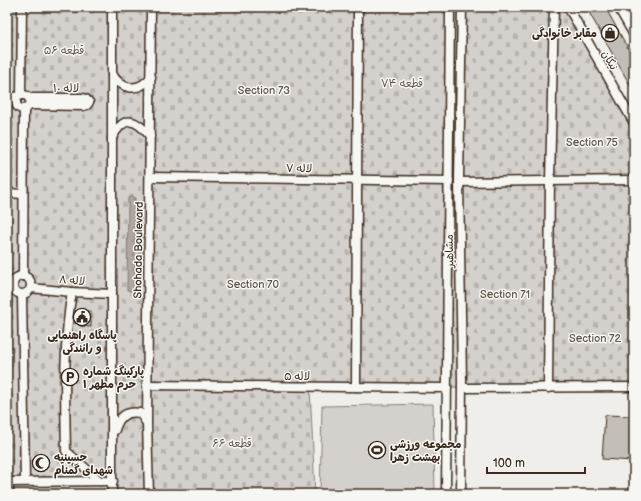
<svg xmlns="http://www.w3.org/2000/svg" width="641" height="501" font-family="'Balsamiq Sans','Playpen Sans Arabic',sans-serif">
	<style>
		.cemetery { fill: url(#cemetery-stones); stroke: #887e75 }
		.park { fill: #d4d1cc; stroke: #887e75 }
		.water { fill: url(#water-ripples); stroke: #81766d }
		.building { fill: #c2bdb7; stroke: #3b2a1e }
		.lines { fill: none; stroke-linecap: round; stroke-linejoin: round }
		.minor-casing { stroke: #3b2a1e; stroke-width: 11 }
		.minor { stroke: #f6f6f2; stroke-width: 8 }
		.labels { text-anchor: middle; stroke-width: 3; stroke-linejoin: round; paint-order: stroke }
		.poi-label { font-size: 11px; font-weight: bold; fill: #3b2a1e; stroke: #f6f6f2; text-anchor: start }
		.park-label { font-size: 11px; fill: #61544a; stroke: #f6f6f2 }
		.street-label { font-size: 11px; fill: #3b2a1e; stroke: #f6f6f2 }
	</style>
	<defs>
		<pattern id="cemetery-stones" width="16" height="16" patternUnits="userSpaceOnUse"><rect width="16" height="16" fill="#d4d1cc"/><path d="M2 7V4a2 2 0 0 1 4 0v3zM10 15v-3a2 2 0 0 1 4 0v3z" fill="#b7b4af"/></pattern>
		<pattern id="water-ripples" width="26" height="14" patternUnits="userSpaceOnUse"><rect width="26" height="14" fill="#afa8a1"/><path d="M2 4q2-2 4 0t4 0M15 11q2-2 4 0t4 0" fill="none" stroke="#908983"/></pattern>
	</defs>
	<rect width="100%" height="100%" fill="#efeeea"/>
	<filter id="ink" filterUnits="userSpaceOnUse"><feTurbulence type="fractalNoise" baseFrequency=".025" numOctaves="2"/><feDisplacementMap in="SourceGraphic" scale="8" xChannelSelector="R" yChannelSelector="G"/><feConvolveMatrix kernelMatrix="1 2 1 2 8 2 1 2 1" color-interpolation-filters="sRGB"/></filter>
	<g filter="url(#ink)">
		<polygon class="cemetery" points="7,7 572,7 634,118 634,387 310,387 315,494 7,494"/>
		<polygon class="park" points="433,404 435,494 320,494 322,406"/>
		<polygon class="water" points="132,196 135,198 135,289 131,291 127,290 128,198"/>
		<g class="building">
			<polygon points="586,7 605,7 634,59 634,92"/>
			<polygon points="75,311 91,311 91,327 80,326 82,324 73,323"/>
			<polygon points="605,415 634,416 634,461 602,459"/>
		</g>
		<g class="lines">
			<defs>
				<g id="minor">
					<polyline points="112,7 112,494"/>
					<polyline points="568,7 634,123"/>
					<polyline points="618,7 634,35"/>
					<path d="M112,74c10,16 26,19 39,3"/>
					<polyline points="21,95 22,7"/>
					<circle cx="23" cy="102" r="7"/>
					<polyline points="7,96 18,97"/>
					<polyline points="29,98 83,98 86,99 89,102 87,105 83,106 29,105"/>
					<path d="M112,138c12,-23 23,-20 38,-2"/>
					<polyline points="150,177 449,181"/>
					<polyline points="459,182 634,180"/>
					<polyline points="7,193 23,194"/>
					<circle cx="22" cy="285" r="9"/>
					<polyline points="23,276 24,109"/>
					<polyline points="31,288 72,292 112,294"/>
					<path d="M72,292c-9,50 -7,108 -6,159l34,30"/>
					<polyline points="22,295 25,481"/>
					<polyline points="147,385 447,388"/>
					<polyline points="356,387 358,7"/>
					<polyline points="462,388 634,387"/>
					<polyline points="548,388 550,181 554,7"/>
					<path d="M115,430c4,-14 11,-19 25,-17l6,9"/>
					<polyline points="7,482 113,481"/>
					<polyline points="9,494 9,482"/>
					<polyline points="149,494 147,423 151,7"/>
					<polyline points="446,494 450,7"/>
					<polyline points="461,494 462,381 459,179 462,7"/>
				</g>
			</defs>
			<use href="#minor" class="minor-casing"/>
			<use href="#minor" class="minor"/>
		</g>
	</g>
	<defs>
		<symbol id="shop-ring" viewBox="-11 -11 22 22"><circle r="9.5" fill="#f6f6f2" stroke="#3b2a1e" stroke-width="1.5"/><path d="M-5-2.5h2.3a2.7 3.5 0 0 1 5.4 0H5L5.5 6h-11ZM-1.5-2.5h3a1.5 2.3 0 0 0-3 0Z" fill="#3b2a1e"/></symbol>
		<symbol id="civic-ring" viewBox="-11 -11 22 22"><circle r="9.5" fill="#f6f6f2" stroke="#3b2a1e" stroke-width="1.5"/><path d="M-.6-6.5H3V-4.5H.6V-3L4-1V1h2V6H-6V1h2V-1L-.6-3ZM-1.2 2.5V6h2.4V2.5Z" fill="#3b2a1e"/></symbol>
		<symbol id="parking-ring" viewBox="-11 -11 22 22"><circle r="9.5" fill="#f6f6f2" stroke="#3b2a1e" stroke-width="1.5"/><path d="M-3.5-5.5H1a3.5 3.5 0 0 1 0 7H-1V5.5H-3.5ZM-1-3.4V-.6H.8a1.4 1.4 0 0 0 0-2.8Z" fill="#3b2a1e"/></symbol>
		<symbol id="stadium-ring" viewBox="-11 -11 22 22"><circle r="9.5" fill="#f6f6f2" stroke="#3b2a1e" stroke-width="1.5"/><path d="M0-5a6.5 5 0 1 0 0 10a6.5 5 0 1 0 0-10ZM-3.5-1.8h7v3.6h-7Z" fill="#3b2a1e"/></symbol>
		<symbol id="mosque-ring" viewBox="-11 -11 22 22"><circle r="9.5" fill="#f6f6f2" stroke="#3b2a1e" stroke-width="1.5"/><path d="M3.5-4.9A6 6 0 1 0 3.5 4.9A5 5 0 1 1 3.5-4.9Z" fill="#3b2a1e"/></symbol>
	</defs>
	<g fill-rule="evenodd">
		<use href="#shop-ring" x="600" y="23" width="20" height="20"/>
		<use href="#civic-ring" x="72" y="307" width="20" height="20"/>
		<use href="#parking-ring" x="60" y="367" width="20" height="20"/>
		<use href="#stadium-ring" x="367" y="440" width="20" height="20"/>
		<use href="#mosque-ring" x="31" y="453" width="20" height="20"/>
	</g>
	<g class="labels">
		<g class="poi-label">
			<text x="597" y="37" text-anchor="end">مقابر خانوادگی</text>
			<text x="82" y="339" text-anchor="middle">پاسگاه راهنمایی<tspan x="82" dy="13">و رانندگی</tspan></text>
			<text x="83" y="375">پارکینگ شماره<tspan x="83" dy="13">۱ حرم مطهر</tspan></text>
			<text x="390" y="448">مجموعه ورزشی<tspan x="390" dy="13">بهشت زهرا</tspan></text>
			<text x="54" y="461">حسینیه<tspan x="54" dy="13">شهدای گمنام</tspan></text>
		</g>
		<g class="park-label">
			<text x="64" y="54">قطعه ۵۶</text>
			<text x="402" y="87">قطعه ۷۴</text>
			<text x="264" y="94">Section 73</text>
			<text x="592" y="146">Section 75</text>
			<text x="253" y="288">Section 70</text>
			<text x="505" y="298">Section 71</text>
			<text x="595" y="342">Section 72</text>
			<text x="232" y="447">قطعه ۶۶</text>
		</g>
		<g class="street-label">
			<text transform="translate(610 60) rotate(60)" y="4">نیکان</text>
			<text x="66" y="92">لاله ۱۰</text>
			<text transform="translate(299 168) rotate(1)" y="4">لاله ۷</text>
			<text transform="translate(138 250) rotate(-89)" y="4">Shohada Boulevard</text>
			<text transform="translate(449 251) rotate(-91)" y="4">مشاهیر</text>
			<text transform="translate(72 280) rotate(4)" y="4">لاله ۸</text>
			<text x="297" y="380">لاله ۵</text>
		</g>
	</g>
	<rect width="641" height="501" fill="none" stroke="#f6f6f2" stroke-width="24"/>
	<rect x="12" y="12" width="617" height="477" fill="none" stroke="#3b2a1e" stroke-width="1.5" filter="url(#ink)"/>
	<path d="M487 467v6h98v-6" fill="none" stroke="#3b2a1e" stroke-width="2"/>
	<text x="493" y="467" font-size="12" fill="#3b2a1e" stroke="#f6f6f2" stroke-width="3" paint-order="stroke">100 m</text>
</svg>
